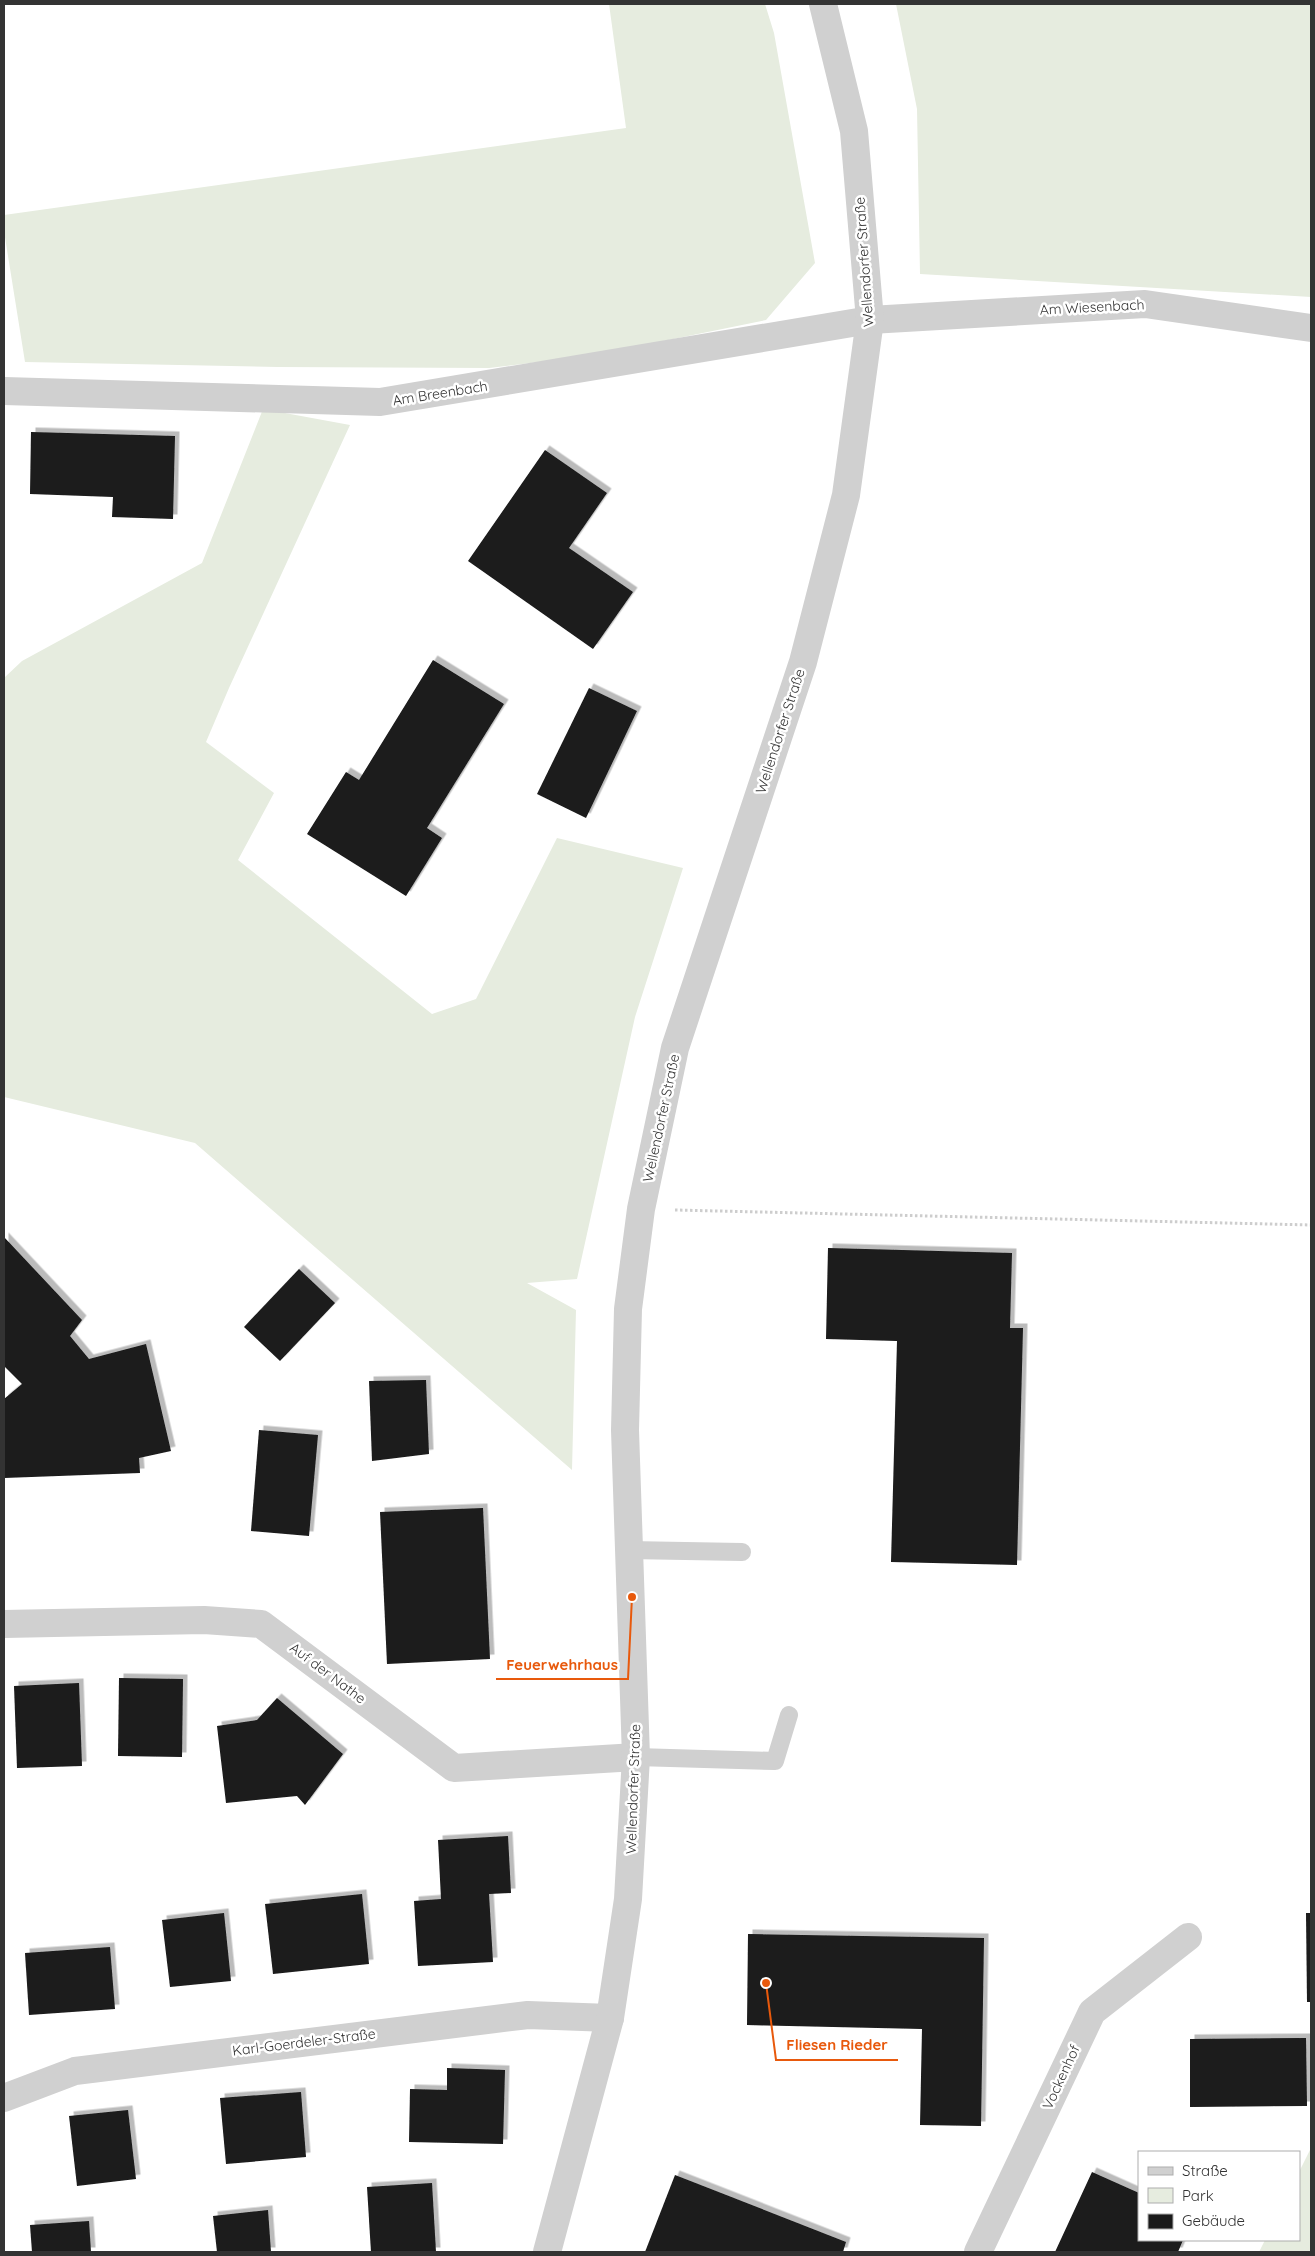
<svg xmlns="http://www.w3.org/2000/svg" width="1315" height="2256" font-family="Quicksand,sans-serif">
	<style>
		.green { fill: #e6ecdf }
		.building { fill: #1a1a1a; filter: url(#shadow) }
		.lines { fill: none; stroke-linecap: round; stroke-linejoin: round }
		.path { stroke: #cdcdcd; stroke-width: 3; stroke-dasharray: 2.5 2.5; stroke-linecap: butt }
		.service { stroke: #d0d0d0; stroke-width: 18 }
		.minor { stroke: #d0d0d0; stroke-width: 28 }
		.tertiary { stroke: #d0d0d0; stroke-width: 28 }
		.labels { text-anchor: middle; stroke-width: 5; stroke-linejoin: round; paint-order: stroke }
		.street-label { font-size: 14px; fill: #333; stroke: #fff }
		.leader { fill: none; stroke: #e8590c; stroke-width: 2 }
		.callout-dot { fill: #e8590c; stroke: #fff; stroke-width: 2 }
		.callout-label { font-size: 15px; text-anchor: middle; font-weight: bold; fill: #e8590c; stroke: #fff; stroke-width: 5; stroke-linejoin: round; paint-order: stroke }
	</style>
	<defs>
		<filter id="shadow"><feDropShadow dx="4.5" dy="-4.5" stdDeviation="0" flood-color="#0004"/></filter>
	</defs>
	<rect width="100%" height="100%" fill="#fff"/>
	<g class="green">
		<polygon points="609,4 765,4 774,33 815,263 766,320 595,355 489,368 278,367 25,362 4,231 4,215 626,128"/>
		<polygon points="896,4 1311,4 1311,297 920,274 917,109"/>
		<polygon points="263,409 350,425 229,688 206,742 274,793 238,860 432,1014 476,999 557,838 683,868 635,1017 577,1279 527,1283 576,1310 572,1470 195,1143 4,1097 4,678 22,661 202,563"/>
		<polygon points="1311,2148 1311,2252 1259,2252 1265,2240 1299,2240 1299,2172"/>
	</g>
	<g class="building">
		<polygon points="31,432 175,436 173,519 112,517 113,497 30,494"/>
		<polygon points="545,450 607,493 569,548 633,592 593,649 468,561"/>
		<polygon points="433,660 504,704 427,828 442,838 406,896 307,834 346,772 359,780"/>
		<polygon points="589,688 637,711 586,818 537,794"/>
		<polygon points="4,1237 82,1320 70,1336 89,1359 146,1344 171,1451 139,1458 140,1473 4,1478 4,1399 22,1384 4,1366"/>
		<polygon points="828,1248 1012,1253 1010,1328 1023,1328 1017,1565 891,1562 897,1341 826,1339"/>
		<polygon points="299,1269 335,1303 280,1361 244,1327"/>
		<polygon points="426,1380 429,1454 372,1461 369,1381"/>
		<polygon points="259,1430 318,1435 309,1536 251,1531"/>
		<polygon points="483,1508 490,1659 387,1664 380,1512"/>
		<polygon points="119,1678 183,1679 182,1757 118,1756"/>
		<polygon points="79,1683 82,1766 17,1768 14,1686"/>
		<polygon points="277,1698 343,1754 305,1805 297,1796 226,1803 217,1726 257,1720"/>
		<polygon points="508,1836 511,1893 489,1894 493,1962 418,1966 414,1901 441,1899 438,1840"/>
		<polygon points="362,1894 369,1964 273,1974 265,1904"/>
		<polygon points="224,1913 231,1981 170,1987 162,1920"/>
		<polygon points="1306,1913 1311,1913 1311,2002 1307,2002"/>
		<polygon points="748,1934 984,1938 981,2126 920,2125 922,2029 747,2025"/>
		<polygon points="110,1947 115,2009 29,2015 25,1953"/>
		<polygon points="1306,2038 1307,2106 1190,2107 1190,2039"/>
		<polygon points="447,2068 505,2070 503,2144 409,2142 410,2089 447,2090"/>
		<polygon points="301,2092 306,2157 226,2164 220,2098"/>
		<polygon points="128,2110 136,2179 77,2186 69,2116"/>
		<polygon points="1092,2172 1139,2193 1139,2240 1183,2240 1178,2252 1055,2252"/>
		<polygon points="675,2175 846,2242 843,2252 645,2252"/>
		<polygon points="432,2183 436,2252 371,2252 367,2187"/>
		<polygon points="268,2210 271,2252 217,2252 213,2216"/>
		<polygon points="89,2221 91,2252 32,2252 30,2225"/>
	</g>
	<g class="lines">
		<polyline class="path" points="675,1210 1311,1225"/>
		<g class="service">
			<polyline points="628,1550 742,1552"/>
			<polyline points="636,1757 775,1761 789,1715"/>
		</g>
		<g class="minor">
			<polyline points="4,391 380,402 870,320 1145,304 1311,328"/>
			<polyline points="4,1624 204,1620 261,1624 454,1768 636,1757"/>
			<polyline points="4,2098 75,2071 528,2015 610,2018"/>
			<polyline points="978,2252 1092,2012 1188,1937"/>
		</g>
		<polyline class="tertiary" points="547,2252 610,2018 628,1899 636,1757 625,1430 628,1309 641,1209 675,1048 803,662 846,495 870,320 854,131 823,4"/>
	</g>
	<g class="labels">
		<g class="street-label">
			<text transform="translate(864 262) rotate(-94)" y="5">Wellendorfer Straße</text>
			<text transform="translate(1092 307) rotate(-3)" y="5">Am Wiesenbach</text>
			<text transform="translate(440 393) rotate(-9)" y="5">Am Breenbach</text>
			<text transform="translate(780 731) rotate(-72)" y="5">Wellendorfer Straße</text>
			<text transform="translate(661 1118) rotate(-78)" y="5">Wellendorfer Straße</text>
			<text transform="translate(328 1673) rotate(37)" y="5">Auf der Nathe</text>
			<text transform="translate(633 1789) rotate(-88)" y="5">Wellendorfer Straße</text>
			<text transform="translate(304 2042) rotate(-7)" y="5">Karl-Goerdeler-Straße</text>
			<text transform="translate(1061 2077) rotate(-65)" y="5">Vockenhof</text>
		</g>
	</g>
	<path class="leader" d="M632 1597L628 1679H496M766 1983L776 2060H898"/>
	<g class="callout-dot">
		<circle cx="632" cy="1597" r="5"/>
		<circle cx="766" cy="1983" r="5"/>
	</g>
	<g class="callout-label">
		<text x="562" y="1670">Feuerwehrhaus</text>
		<text x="837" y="2050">Fliesen Rieder</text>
	</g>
	<rect width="1315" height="2256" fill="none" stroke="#333333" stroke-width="10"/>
	<rect x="1138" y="2151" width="162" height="90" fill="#ffffff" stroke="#adadad"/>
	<rect x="1148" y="2167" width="25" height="8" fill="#d0d0d0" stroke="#adadad"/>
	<text x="1182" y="2176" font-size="15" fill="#333333">Straße</text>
	<rect x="1148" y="2188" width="25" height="15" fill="#e6ecdf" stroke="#adadad"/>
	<text x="1182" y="2201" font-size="15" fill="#333333">Park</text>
	<rect x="1148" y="2214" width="25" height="15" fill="#1a1a1a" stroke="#adadad"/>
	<text x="1182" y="2226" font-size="15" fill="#333333">Gebäude</text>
</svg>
